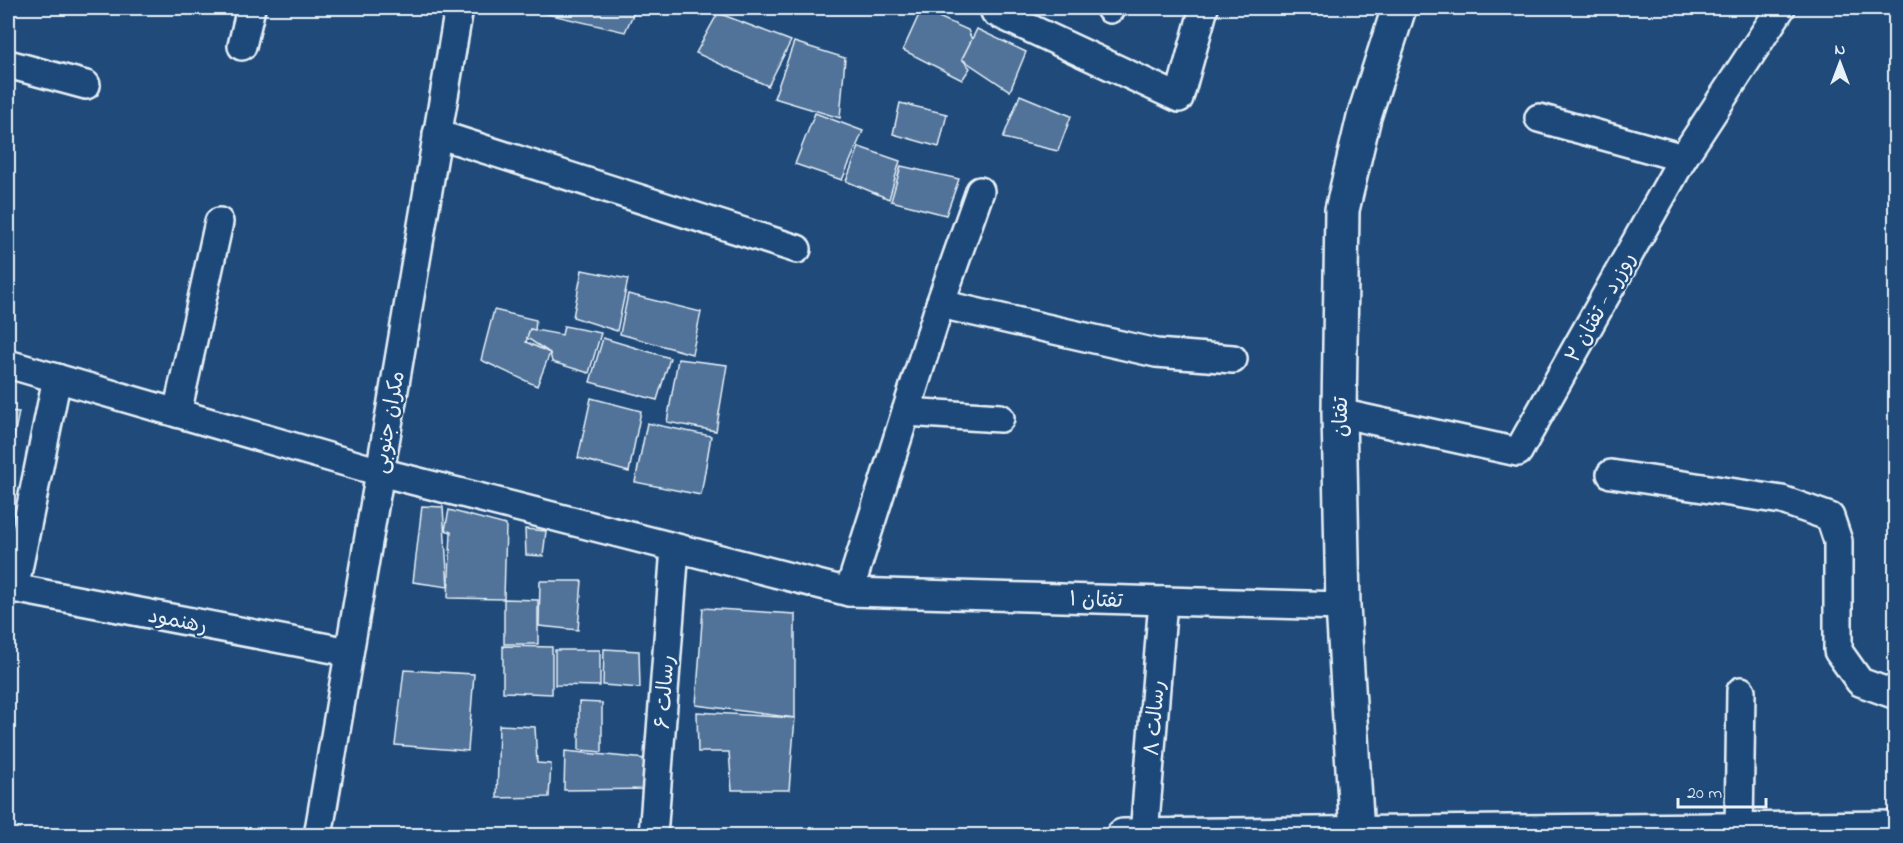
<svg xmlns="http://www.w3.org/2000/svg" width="1903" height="843" font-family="'Indie Flower','Playpen Sans Arabic',sans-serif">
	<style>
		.building { fill: #517399; stroke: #e8f1f8; stroke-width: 1.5 }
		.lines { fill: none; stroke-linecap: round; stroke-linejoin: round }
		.street-casing { stroke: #e8f1f8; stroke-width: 32 }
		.secondary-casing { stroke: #e8f1f8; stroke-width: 38 }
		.street { stroke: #1f4a7a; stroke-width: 27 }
		.secondary { stroke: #1f4a7a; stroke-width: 33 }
		.labels { text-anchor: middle; stroke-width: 4.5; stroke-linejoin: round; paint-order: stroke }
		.street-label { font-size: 21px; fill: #e8f1f8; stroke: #1f4a7a }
	</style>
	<rect width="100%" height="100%" fill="#1f4a7a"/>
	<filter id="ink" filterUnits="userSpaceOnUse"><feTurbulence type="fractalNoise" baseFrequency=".0167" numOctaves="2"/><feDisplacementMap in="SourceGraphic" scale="12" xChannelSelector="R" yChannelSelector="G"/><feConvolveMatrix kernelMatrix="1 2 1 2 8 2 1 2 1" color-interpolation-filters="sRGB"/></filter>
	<g filter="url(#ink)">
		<g class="building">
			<polygon points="530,8 636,8 625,32 530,10"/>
			<polygon points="922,8 933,8 934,15 968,30 972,40 962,59 970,68 962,80 903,50"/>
			<polygon points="718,13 791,41 768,86 696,53"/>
			<polygon points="977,29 1026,52 1010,91 962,59"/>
			<polygon points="794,42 845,58 840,118 774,98"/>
			<polygon points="1020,95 1071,116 1058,151 1003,138"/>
			<polygon points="900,103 947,114 939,147 893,134"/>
			<polygon points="815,113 863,131 842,180 795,164"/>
			<polygon points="859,147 900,161 889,199 846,181"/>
			<polygon points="901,166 959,179 946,215 891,201"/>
			<polygon points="582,270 628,279 617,331 573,317"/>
			<polygon points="628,294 701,312 692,354 620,334"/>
			<polygon points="494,310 536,320 535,330 530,329 526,342 550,353 537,386 481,360"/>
			<polygon points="564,326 601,333 589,373 552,362 550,353 527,338 530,329 562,335"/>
			<polygon points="603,338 670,358 657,400 590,382"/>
			<polygon points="678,359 727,365 716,431 667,422"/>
			<polygon points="591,398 641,411 629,472 578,458"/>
			<polygon points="8,411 19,412 12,446 8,445"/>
			<polygon points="647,423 711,436 701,495 635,482"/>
			<polygon points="422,506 443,507 448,587 413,582"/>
			<polygon points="449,510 506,525 504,599 448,598 451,532 445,530"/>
			<polygon points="525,529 546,531 543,556 526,555"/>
			<polygon points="540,581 582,581 578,630 539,626"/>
			<polygon points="504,599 538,600 538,644 504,644"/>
			<polygon points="703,608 795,614 795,718 696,705"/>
			<polygon points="503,646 552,647 552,694 503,692"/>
			<polygon points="604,649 639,651 640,688 603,685"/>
			<polygon points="555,650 600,650 600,686 555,685"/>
			<polygon points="404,670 474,674 468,751 395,745"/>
			<polygon points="579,702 602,703 602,752 579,750"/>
			<polygon points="697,712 795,718 789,790 732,790 729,752 698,752"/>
			<polygon points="499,725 535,727 537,763 551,764 549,797 497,798"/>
			<polygon points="565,751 656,760 654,789 564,790"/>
		</g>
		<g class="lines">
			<defs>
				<g id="street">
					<polyline points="1110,9 1111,8"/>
					<polyline points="995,12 1179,98 1204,8"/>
					<polyline points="242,46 251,8"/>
					<polyline points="8,64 86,85"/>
					<polyline points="1539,118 1683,158"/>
					<polyline points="437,134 797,249"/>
					<polyline points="940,304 980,191"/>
					<polyline points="8,364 380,472 849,592 940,304 1156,353 1233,359"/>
					<polyline points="906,412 1000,418"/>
					<polyline points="177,413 219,222"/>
					<polyline points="1339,413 1518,452 1683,158 1781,8"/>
					<polyline points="1611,474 1782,500 1830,517 1838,541 1838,651 1860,682 1896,695"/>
					<polyline points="8,587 349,652"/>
					<polyline points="14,589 57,378"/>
					<polyline points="849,592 1343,606"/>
					<polyline points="1739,830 1741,691"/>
					<polyline points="1144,835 1163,601"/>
					<polyline points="318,836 459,8"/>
					<polyline points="653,836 675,548"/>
				</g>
				<g id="secondary">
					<polyline points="1357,833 1343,606 1339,413 1342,210 1364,117 1399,8"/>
					<polyline points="1123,836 1896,828"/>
				</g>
			</defs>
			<use href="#street" class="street-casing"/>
			<use href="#secondary" class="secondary-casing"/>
			<use href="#street" class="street"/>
			<use href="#secondary" class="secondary"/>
		</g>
	</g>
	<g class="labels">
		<g class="street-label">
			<text transform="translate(1600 307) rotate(-61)" y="7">روزرد - تفتان ۲</text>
			<text transform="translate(1340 417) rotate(-90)" y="7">تفتان</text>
			<text transform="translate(388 422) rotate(-80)" y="7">مکران جنوبی</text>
			<text transform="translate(1096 599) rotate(2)" y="7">تفتان ۱</text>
			<text transform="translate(178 620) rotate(11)" y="7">رهنمود</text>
			<text transform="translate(664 692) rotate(-86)" y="7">رسالت ۶</text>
			<text transform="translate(1154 718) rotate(-85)" y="7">رسالت ۸</text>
		</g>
	</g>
	<rect width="1903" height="843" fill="none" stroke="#1f4a7a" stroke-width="30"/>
	<rect x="15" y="15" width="1873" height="813" fill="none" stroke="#e8f1f8" stroke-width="2" filter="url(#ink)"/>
	<g transform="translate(1840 63)" stroke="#1f4a7a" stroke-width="4.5" paint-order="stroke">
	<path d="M0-4.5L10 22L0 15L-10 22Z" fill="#e8f1f8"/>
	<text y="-9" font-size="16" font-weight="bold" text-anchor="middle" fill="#e8f1f8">N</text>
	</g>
	<path d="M1678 798v9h88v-9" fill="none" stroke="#e8f1f8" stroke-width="3"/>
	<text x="1687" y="798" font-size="18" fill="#e8f1f8" stroke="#1f4a7a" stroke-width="4.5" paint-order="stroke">20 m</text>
</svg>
